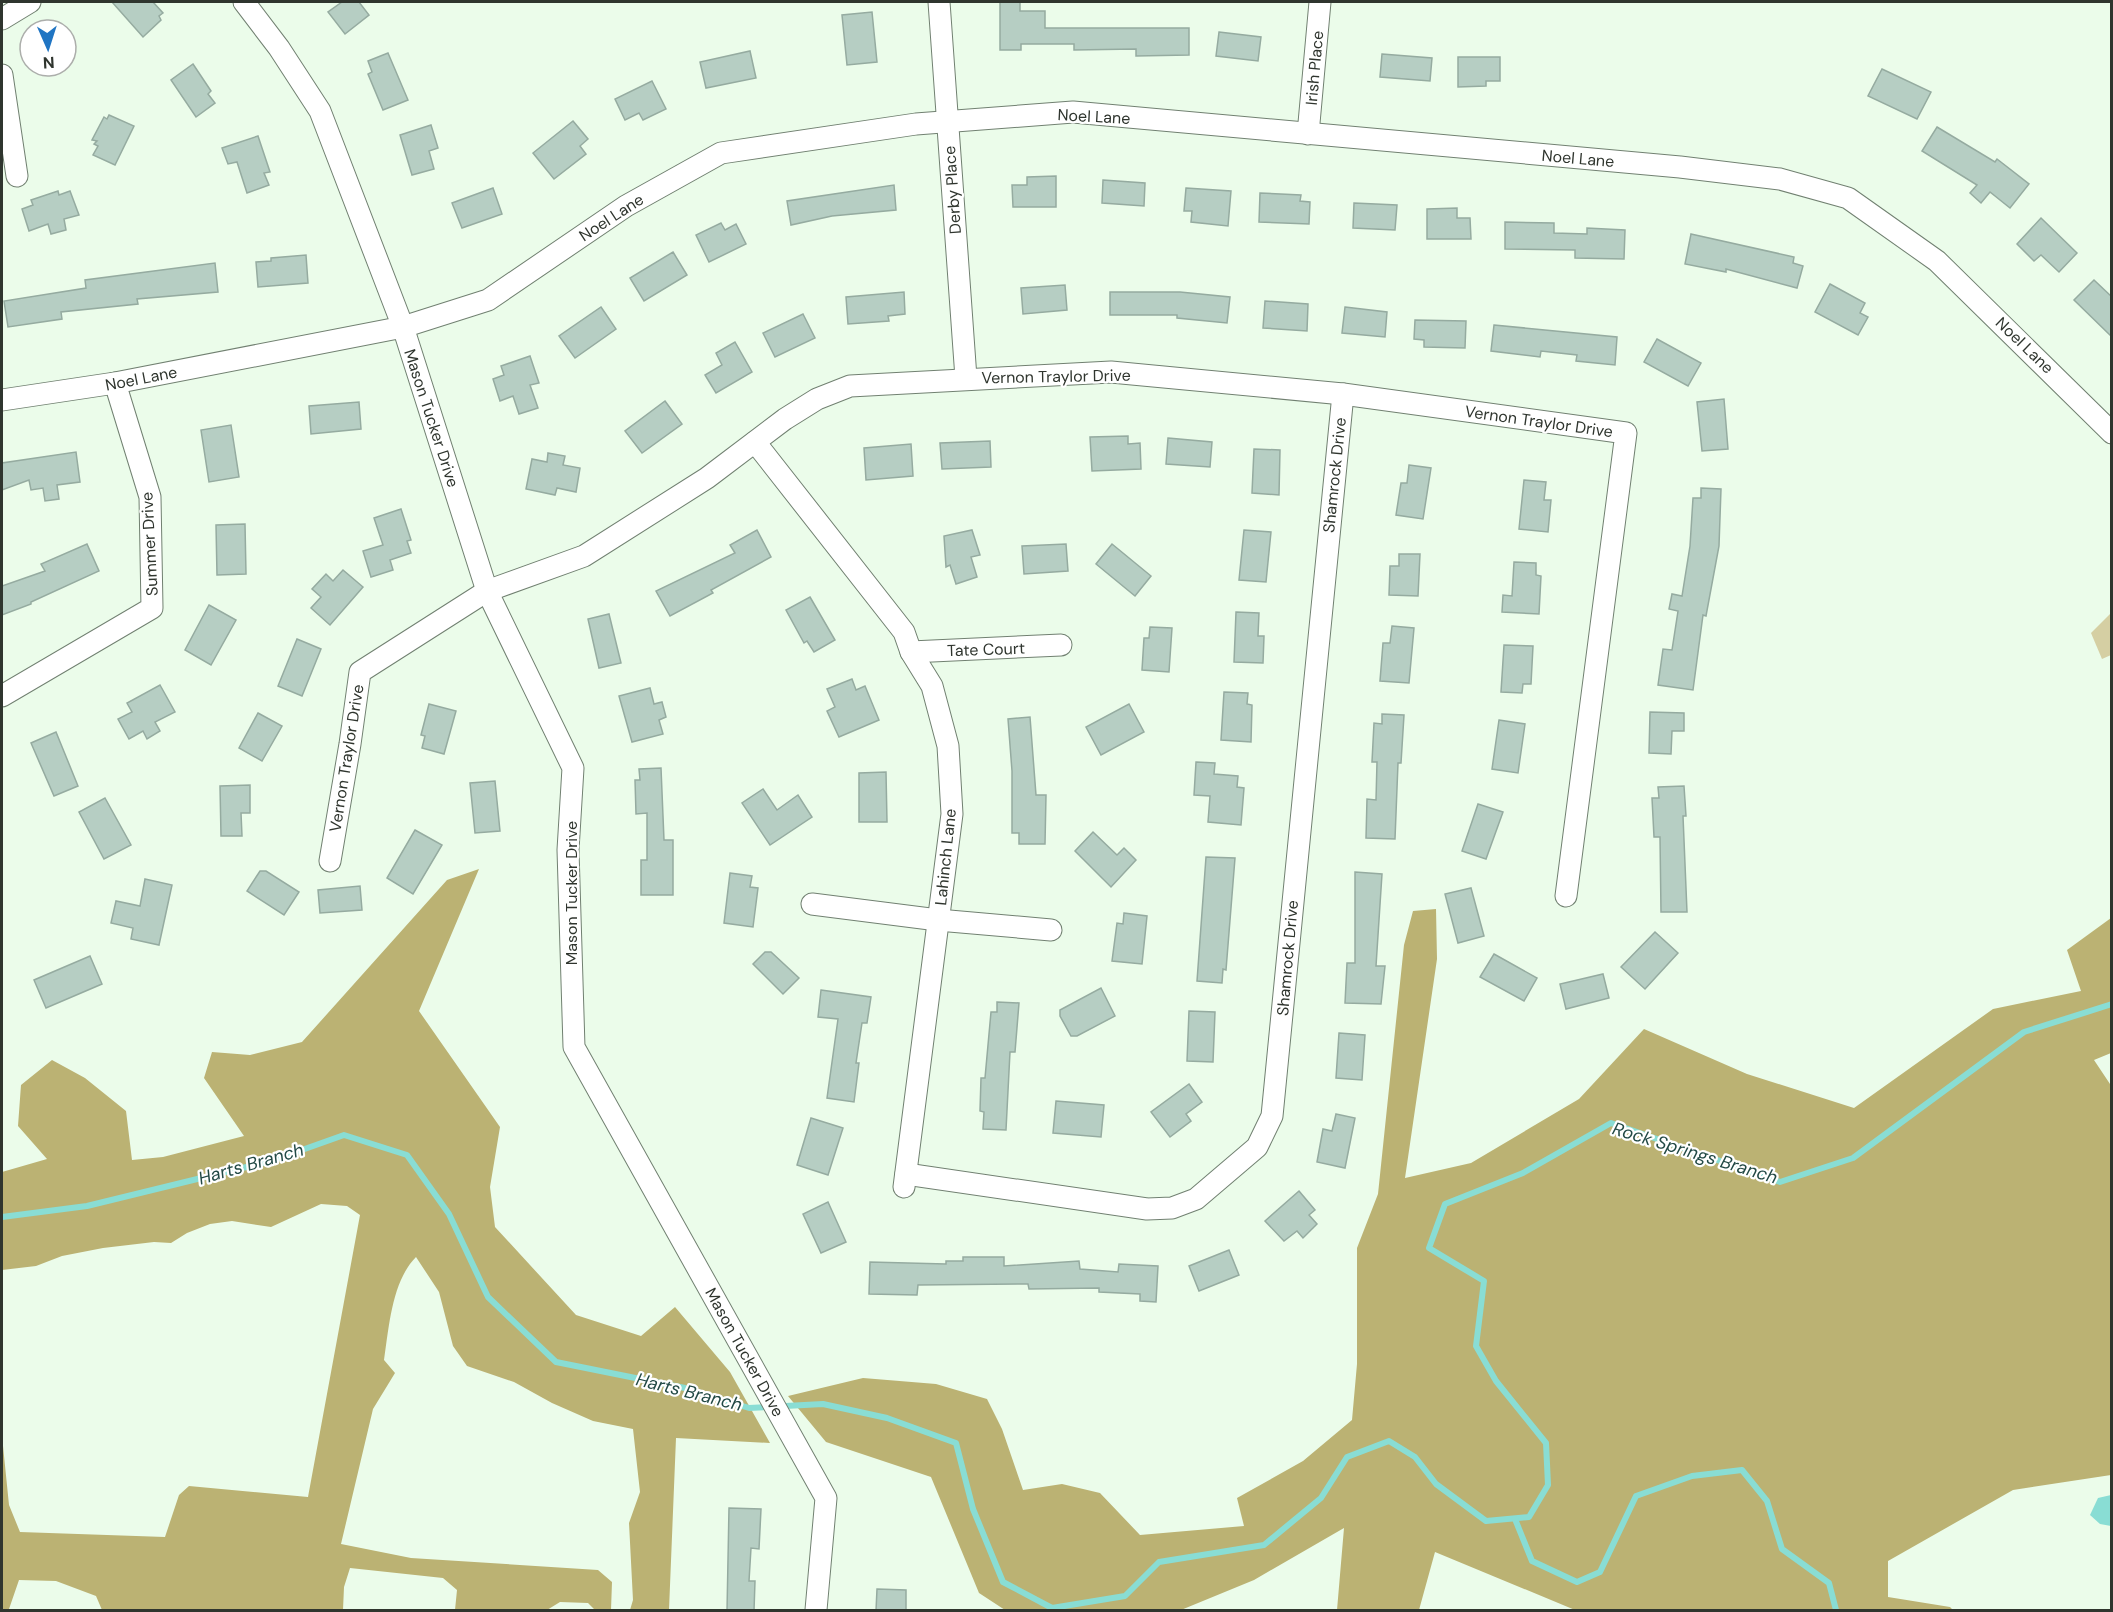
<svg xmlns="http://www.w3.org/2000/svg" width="2113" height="1612" font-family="'DM Sans',sans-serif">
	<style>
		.green { fill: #d5cfa3 }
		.forest { fill: #bbb273 }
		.water { fill: #89ddd4 }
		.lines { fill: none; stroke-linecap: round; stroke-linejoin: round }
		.stream { stroke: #89ddd4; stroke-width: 6 }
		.building { fill: #b6cec3; stroke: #95aba0; stroke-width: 1.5 }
		.minor-casing { stroke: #718071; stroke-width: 23 }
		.minor { stroke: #fff; stroke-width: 21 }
		.labels { text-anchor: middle; stroke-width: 4.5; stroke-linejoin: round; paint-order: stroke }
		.street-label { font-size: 16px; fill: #2f352e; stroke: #fff }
		.water-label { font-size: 18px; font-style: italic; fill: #224945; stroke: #fff }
	</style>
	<rect width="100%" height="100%" fill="#ebfcea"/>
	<polygon class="green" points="2111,613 2111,655 2102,659 2091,633"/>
	<g class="forest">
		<path d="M479,869l-60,142 81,116 -10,60 5,40 81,88 65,21 34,-29 55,65 40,71 -94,-5 -7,172h-39l3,-10 -4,-77 11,-31 -7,-63 -40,-8 -41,-18 -38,-21 -47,-16 -14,-20 -14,-54 -23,-35c-24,24 -27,70 -32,103l11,13 -22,36 -32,135 70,14 187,12 14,12 -1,28h-16l-7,-7 -28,-1 -13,8h-92l2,-20 -14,-12 -93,-10 -6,19 -1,23h-241l-6,-14 -40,-15 -37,-1 -10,29h-7v-173l7,69 11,27 145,5 14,-42 10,-9 119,11 52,-282 -13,-9 -26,-2 -50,23 -39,-6 -22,3 -23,9 -16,10 -17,-1 -51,6 -41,8 -26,10 -34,4v-98l45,-13 -29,-33 3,-41 31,-25 33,18 41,33 6,49 31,-3 81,-21 -40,-58 8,-26 38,3 52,-13 145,-162z"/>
		<polygon points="1436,909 1437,959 1405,1178 1471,1163 1579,1099 1644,1029 1747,1074 1854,1108 1993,1009 2081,991 2067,950 2111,918 2111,1053 2094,1060 2112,1087 2111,1475 2013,1490 1888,1561 1888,1597 1950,1607 1953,1610 1575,1610 1435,1552 1419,1610 1337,1610 1344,1528 1254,1580 1181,1610 1005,1610 979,1593 931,1477 826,1442 788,1396 863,1378 936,1384 987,1399 1002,1429 1023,1490 1062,1484 1100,1493 1140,1535 1244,1526 1237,1498 1303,1461 1352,1420 1357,1364 1357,1248 1378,1194 1404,945 1413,911"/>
	</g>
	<polygon class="water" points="2111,1495 2111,1526 2100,1524 2090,1515 2098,1498"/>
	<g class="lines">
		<g class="stream">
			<polyline points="2,1217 87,1206 271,1161 344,1135 407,1155 449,1214 488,1297 556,1362 685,1388 749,1408 823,1404 887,1418 956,1443 973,1509 1003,1582 1052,1608 1125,1596 1159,1562 1264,1545 1321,1498 1347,1457 1389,1441 1415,1457 1436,1484 1486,1521 1529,1517 1548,1485 1546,1443 1496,1381 1476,1346 1484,1281 1429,1248 1445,1204 1523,1173 1611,1123 1780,1182 1853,1158 2024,1032 2112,1004"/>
			<polyline points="1515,1519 1532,1561 1577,1582 1600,1572 1636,1496 1692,1476 1742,1470 1767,1501 1782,1549 1829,1583 1836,1610"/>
		</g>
	</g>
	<g class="building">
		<polygon points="112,2 153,2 163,13 159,16 161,20 143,37"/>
		<polygon points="342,2 359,2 369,15 345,34 328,12"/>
		<polygon points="1000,2 1020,2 1020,11 1045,11 1045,28 1189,28 1189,55 1136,56 1136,49 1074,50 1074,44 1021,44 1021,50 1000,50"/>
		<polygon points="872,12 877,62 847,65 842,15"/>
		<polygon points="1219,32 1261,37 1258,61 1216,56"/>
		<polygon points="750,51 756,78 706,88 700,62"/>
		<polygon points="388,53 408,100 383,110 368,74 372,72 368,61"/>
		<polygon points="1382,54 1432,58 1430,81 1380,77"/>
		<polygon points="1458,57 1500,57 1500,81 1486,81 1486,86 1458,87"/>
		<polygon points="193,64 211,91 208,94 215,103 196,117 171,80"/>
		<polygon points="1882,69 1931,92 1917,119 1868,96"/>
		<polygon points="652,81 666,109 643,120 639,113 625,120 615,99"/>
		<polygon points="109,115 134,126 115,165 93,155 98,146 94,144 97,141 92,140 104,117 107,119"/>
		<polygon points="573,121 588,139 580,146 586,154 554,179 533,153"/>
		<polygon points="431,125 438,148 429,151 434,169 412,175 400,135"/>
		<polygon points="1937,127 1995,162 1997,159 2029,184 2010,208 1990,192 1981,203 1970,193 1977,185 1922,151"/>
		<polygon points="258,136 270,172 264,173 269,185 247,193 237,162 228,164 222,148"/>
		<polygon points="1056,176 1056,207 1013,207 1012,185 1027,185 1027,177"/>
		<polygon points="1103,180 1145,183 1144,206 1102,203"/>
		<polygon points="894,185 896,210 832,216 791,225 787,201"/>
		<polygon points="493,188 502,214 462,228 452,203"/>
		<polygon points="1186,188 1231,191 1228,226 1191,222 1192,211 1184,211"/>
		<polygon points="58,191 59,195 70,191 79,215 64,219 66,230 51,234 48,224 29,231 22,209 33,205 31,200"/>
		<polygon points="1260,193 1301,195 1300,201 1310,202 1309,224 1259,222"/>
		<polygon points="1354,203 1397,205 1395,230 1353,228"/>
		<polygon points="1457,208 1457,218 1470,218 1471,239 1427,239 1427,209"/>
		<polygon points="2041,218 2077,253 2059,272 2041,255 2034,261 2017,244"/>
		<polygon points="1505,222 1554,223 1554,233 1587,234 1587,228 1625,230 1624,259 1575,258 1575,250 1505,249"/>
		<polygon points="721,223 725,230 736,224 746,244 709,262 696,235"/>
		<polygon points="1691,234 1794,257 1793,263 1803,266 1797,288 1726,269 1726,272 1685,264"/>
		<polygon points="673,252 687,275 644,301 630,278"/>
		<polygon points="306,255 308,283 258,287 256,262 271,261 271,258"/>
		<polygon points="215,263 218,292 137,299 138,304 61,312 62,319 8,327 4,301 86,288 85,280"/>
		<polygon points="2094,280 2112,297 2112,337 2074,300"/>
		<polygon points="1830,284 1865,303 1860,313 1868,317 1858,335 1815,312"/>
		<polygon points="1065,285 1067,310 1023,314 1021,288"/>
		<polygon points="904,292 905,314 888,316 889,321 848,324 846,297"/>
		<polygon points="1110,292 1180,292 1230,297 1227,323 1177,318 1177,315 1110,315"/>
		<polygon points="1265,301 1308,304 1307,331 1263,328"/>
		<polygon points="601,307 616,329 575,358 559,336"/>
		<polygon points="1345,307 1387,312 1385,337 1342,333"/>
		<polygon points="803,314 815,338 775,357 763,333"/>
		<polygon points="1415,320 1466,321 1465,348 1424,347 1424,340 1414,339"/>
		<polygon points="1494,325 1617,337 1615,365 1576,361 1577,355 1541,351 1540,357 1491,351"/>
		<polygon points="1657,339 1701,363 1688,386 1644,362"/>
		<polygon points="735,342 752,372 716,393 705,375 722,365 716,353"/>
		<polygon points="530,356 539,383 530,385 538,408 519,414 513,396 500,401 493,379 504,375 501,366"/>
		<polygon points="1724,399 1728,449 1702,451 1697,402"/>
		<polygon points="665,401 682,424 642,453 625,431"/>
		<polygon points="359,402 361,429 311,434 309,406"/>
		<polygon points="231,425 239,477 209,482 201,430"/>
		<polygon points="1128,436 1128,444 1140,443 1141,469 1092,471 1090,437"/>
		<polygon points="1168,438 1212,442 1210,467 1166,464"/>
		<polygon points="990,441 991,467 942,469 940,443"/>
		<polygon points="911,444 913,476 866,480 864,448"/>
		<polygon points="1254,449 1280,450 1279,495 1252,493"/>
		<polygon points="76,452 80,482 57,485 59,499 45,501 43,488 31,490 29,480 2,490 2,463"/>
		<polygon points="548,453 565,456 563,465 580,468 576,492 557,488 555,495 526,489 532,459 547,462"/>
		<polygon points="1409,465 1431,468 1423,519 1396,515 1401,483 1407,483"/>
		<polygon points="1524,480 1546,482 1544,500 1551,500 1548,532 1519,529"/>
		<polygon points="1701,488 1721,489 1719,546 1706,616 1703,615 1693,690 1658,685 1663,649 1672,650 1678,611 1669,609 1672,594 1682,596 1690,546 1693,498 1701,498"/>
		<polygon points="401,509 411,540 407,541 411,553 390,560 393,570 371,577 363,551 383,545 374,518"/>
		<polygon points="245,524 246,574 217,575 216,525"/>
		<polygon points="757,530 771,557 711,590 713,593 670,616 656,591 735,553 730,545"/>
		<polygon points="972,530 980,555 971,557 977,577 956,584 950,565 946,567 944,536"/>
		<polygon points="1244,530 1271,532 1266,582 1239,580"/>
		<polygon points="87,544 99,571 31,602 31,604 2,615 2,586 45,571 41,564"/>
		<polygon points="1066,544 1068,571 1024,574 1022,546"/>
		<polygon points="1112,544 1151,576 1135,596 1096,564"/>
		<polygon points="1399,554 1420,554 1418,596 1389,595 1390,566 1399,566"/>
		<polygon points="1514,562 1536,563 1536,575 1541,576 1539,614 1502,612 1503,595 1512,596"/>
		<polygon points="343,570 363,587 330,625 311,608 321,597 312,589 326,574 333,581"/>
		<polygon points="810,597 835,640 814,652 807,641 804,643 786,610"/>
		<polygon points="209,605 236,620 211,665 185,650"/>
		<polygon points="1236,612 1259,613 1258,636 1264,636 1263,663 1234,662"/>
		<polygon points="609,614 621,663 599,668 588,619"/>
		<polygon points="1392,626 1414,628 1409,683 1380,681 1383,643 1390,643"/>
		<polygon points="1150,627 1172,628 1169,672 1142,670 1144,638 1149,638"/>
		<polygon points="297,639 321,649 302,696 278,686"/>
		<polygon points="1504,645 1533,646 1531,684 1523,684 1522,693 1501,692"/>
		<polygon points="852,679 856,690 865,686 879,720 839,737 827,711 835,707 827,689"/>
		<polygon points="160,685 175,712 155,722 160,731 147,739 143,731 129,739 118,719 132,712 127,703"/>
		<polygon points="650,688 654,704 662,702 666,717 659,720 663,734 632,742 619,696"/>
		<polygon points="1224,692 1248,693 1247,704 1252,705 1251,742 1221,740"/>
		<polygon points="429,704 456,711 444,754 422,748 425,736 421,735"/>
		<polygon points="1129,704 1144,732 1101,755 1086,727"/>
		<polygon points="1650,712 1684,713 1684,731 1672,731 1671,754 1649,753"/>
		<polygon points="258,713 282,726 262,761 239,748"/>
		<polygon points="1382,714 1404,715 1401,763 1398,763 1395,839 1366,838 1367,799 1376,800 1377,762 1372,762 1374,723 1382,724"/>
		<polygon points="1030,717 1036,795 1046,795 1045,844 1019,844 1019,833 1012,833 1012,771 1008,719"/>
		<polygon points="1499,720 1525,724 1518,773 1492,769"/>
		<polygon points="56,732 78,786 54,796 31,743"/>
		<polygon points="1196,762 1215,763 1214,774 1238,776 1237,787 1244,788 1241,825 1208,822 1210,796 1194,795"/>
		<polygon points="661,768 664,840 673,840 673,895 641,895 641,860 647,860 647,813 636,814 635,780 640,780 639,769"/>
		<polygon points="886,772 887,822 859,822 859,773"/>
		<polygon points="495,781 500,831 475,833 470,783"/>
		<polygon points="250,785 250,813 241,813 242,836 221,836 220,786"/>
		<polygon points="1684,786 1686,816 1683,816 1687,912 1661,912 1660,837 1654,837 1652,798 1659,798 1658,787"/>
		<polygon points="763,789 777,810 798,795 812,817 770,845 742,803"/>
		<polygon points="105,798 131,845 104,859 79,812"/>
		<polygon points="1478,804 1503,812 1486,859 1462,851"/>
		<polygon points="415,830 442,845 413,894 387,878"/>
		<polygon points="1093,832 1117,855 1124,848 1136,860 1111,887 1075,851"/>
		<polygon points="1206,857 1235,858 1226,970 1223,969 1222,983 1197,981"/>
		<polygon points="260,871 266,871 299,892 284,915 247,891"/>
		<polygon points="1355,872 1382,874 1376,966 1385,966 1381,1004 1345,1003 1347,963 1355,963"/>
		<polygon points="730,873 752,876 750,887 758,888 753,927 724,923"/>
		<polygon points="145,879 172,885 159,945 131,939 133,928 111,923 116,901 140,906"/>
		<polygon points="360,886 362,910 320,913 318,890"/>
		<polygon points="1471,888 1484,936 1458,943 1445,894"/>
		<polygon points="1124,913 1147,916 1142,964 1112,961 1117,923 1123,924"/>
		<polygon points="1655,932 1678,953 1645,989 1621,967"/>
		<polygon points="765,952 771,952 799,978 783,994 753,964"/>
		<polygon points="1494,954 1537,978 1524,1001 1480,977"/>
		<polygon points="90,956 102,984 46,1008 34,980"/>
		<polygon points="1603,974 1609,998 1566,1009 1560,984"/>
		<polygon points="1101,988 1115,1016 1077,1036 1071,1036 1060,1016 1060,1010"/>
		<polygon points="821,990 871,997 867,1023 862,1023 856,1063 859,1063 854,1102 827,1098 838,1019 818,1017"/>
		<polygon points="997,1002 1019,1003 1015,1052 1010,1052 1006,1130 983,1129 984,1112 980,1111 981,1078 985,1078 991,1012 997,1012"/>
		<polygon points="1189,1011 1215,1012 1213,1062 1187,1061"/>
		<polygon points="1339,1033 1365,1035 1362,1080 1336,1078"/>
		<polygon points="1189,1084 1202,1102 1186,1114 1191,1121 1170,1137 1151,1112"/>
		<polygon points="1056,1101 1104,1105 1101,1137 1053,1133"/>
		<polygon points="1336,1114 1355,1118 1345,1168 1317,1162 1323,1129 1332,1131"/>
		<polygon points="811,1118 843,1128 828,1175 797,1165"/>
		<polygon points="1299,1191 1315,1210 1309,1215 1317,1224 1303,1238 1297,1231 1284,1241 1265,1221"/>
		<polygon points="828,1202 846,1242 821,1253 803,1214"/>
		<polygon points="1229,1250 1239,1275 1199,1291 1189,1266"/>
		<polygon points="963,1257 1004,1257 1004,1266 1079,1261 1080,1269 1118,1272 1119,1264 1158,1266 1156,1302 1140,1301 1140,1294 1099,1292 1099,1288 1029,1289 1028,1284 918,1285 917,1295 869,1294 870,1262 946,1264 946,1261 963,1261"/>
		<polygon points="729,1508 761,1509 759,1549 751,1548 749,1581 755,1581 754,1611 727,1611"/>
		<polygon points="877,1589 906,1590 906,1611 876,1611"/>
	</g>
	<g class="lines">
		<defs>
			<g id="minor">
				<polyline points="244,2 279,48 320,111 403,327 487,591 573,768 568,850 574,1047 826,1498 816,1610"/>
				<polyline points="939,2 966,378"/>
				<polyline points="2,19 30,2"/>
				<polyline points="2,75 17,176"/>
				<polyline points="1308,134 1320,2"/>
				<polyline points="2,400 115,383 403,327 488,300 626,206 721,153 916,124 1073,112 1680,167 1780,179 1848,198 1937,261 2112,433"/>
				<polyline points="755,442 904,632 911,652 932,686 948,746 952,814 904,1187"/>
				<polyline points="911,652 1061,645"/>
				<polyline points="2,696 152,608 150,497 115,383"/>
				<polyline points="330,861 350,744 360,672 487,591 584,556 707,478 785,419 817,399 850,386 1111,372 1343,394 1626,433 1566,896"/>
				<polyline points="812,904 938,920 1051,930"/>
				<polyline points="906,1174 1147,1209 1172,1208 1196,1199 1257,1147 1272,1116 1343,394"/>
			</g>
		</defs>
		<use href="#minor" class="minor-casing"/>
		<use href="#minor" class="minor"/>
	</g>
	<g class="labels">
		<g class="street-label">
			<text transform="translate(1314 68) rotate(-85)" y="6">Irish Place</text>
			<text transform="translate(1094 116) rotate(3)" y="6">Noel Lane</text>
			<text transform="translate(1578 158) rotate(5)" y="6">Noel Lane</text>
			<text transform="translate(952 190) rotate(-94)" y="6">Derby Place</text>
			<text transform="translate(611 217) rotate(-33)" y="6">Noel Lane</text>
			<text transform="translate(2025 345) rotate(44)" y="6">Noel Lane</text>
			<text transform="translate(1056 376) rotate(-1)" y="6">Vernon Traylor Drive</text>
			<text transform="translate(141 378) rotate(-11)" y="6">Noel Lane</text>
			<text transform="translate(432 418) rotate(72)" y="6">Mason Tucker Drive</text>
			<text transform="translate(1539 421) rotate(8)" y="6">Vernon Traylor Drive</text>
			<text transform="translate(1334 475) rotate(-84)" y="6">Shamrock Drive</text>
			<text transform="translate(149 544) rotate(-93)" y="6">Summer Drive</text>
			<text transform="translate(986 649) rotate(-2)" y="6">Tate Court</text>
			<text transform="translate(346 758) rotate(-81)" y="6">Vernon Traylor Drive</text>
			<text transform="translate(945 857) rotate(-84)" y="6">Lahinch Lane</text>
			<text transform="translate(571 893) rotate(-90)" y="6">Mason Tucker Drive</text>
			<text transform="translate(1287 958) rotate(-85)" y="6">Shamrock Drive</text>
			<text transform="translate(745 1352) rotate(61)" y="6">Mason Tucker Drive</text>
		</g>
		<g class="water-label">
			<text transform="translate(1695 1153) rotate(17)" y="6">Rock Springs Branch</text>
			<text transform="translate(251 1164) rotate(-16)" y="6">Harts Branch</text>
			<text transform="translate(689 1392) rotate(14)" y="6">Harts Branch</text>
		</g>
	</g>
	<rect width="2113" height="1612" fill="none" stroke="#2f352e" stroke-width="6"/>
	<g transform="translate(48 48) rotate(177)"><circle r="28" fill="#ffffff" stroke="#acaeab" stroke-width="1.5"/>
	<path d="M0-4.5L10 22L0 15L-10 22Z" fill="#2075c3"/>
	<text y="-9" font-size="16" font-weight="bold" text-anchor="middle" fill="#2f352e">N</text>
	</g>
</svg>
